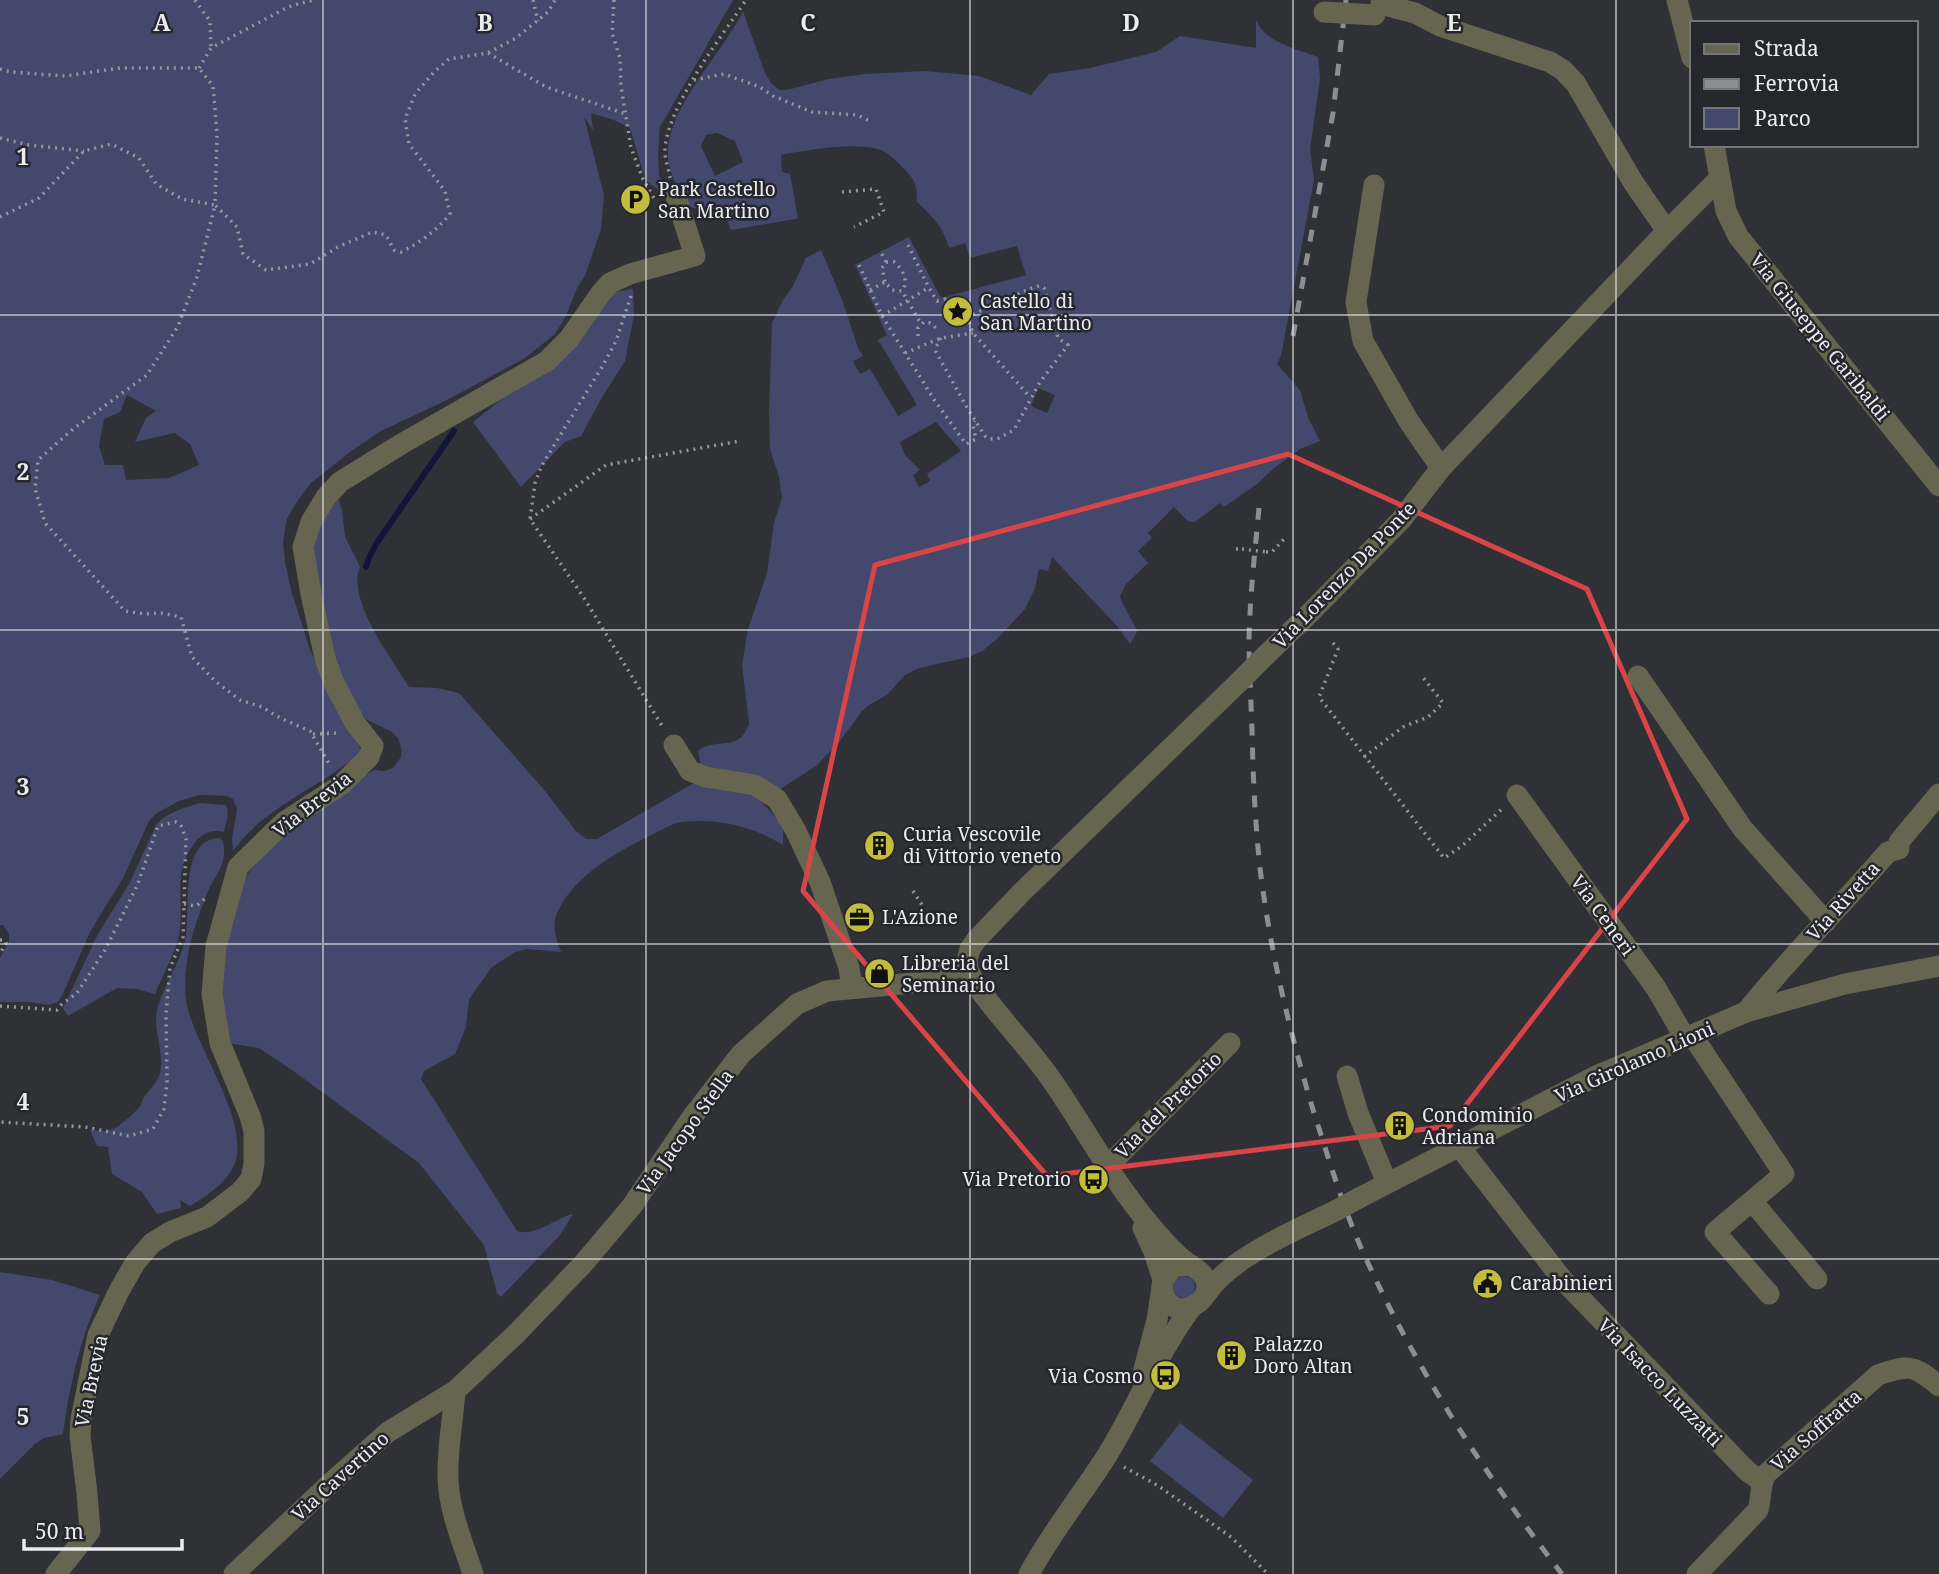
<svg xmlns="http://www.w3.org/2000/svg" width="1939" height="1574" font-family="'Noto Serif',serif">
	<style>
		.green { fill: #44486d; fill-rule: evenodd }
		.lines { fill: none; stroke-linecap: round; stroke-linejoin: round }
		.stream { stroke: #14143b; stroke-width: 6 }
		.path { stroke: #96979c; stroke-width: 3.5; stroke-dasharray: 2 5; stroke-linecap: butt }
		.minor { stroke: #66654f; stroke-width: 21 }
		.rail { stroke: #8d8e93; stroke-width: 5; stroke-dasharray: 12 12; stroke-linecap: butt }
		.path-bridge { stroke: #96979c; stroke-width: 3.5; stroke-dasharray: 2 5; stroke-linecap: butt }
		.minor-bridge { stroke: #66654f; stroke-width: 21 }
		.marked { fill: none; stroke: #d94546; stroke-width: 5; stroke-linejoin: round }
		.grid { fill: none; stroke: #ebecf0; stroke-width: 2; stroke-opacity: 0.55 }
		.labels { text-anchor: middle; stroke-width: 5; stroke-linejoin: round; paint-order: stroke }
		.poi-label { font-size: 19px; fill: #ebecf0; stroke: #26272d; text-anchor: start }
		.street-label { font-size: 19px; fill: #ebecf0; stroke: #26272d }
		.grid-label { font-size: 23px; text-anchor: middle; font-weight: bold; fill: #ebecf0; stroke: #26272d; stroke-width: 5; stroke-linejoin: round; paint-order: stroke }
	</style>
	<rect width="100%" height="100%" fill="#303137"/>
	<g class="green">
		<path d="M0,0h733l-73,127 -2,28 1,20 4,18 -17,-12 -16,-53 -16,-8 -23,-7 2,17 -9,-13 20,78 -3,34 -16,47 -8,12 -11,28 -11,18 -30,24 -76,41 -70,33 -29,20 -39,31 -13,17 -11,19 -4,22 2,21 6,28 19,60 31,67 21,34c-42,38 -94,52 -129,100l-1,-13 5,-29 -4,-10 -6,-3 -28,-1 -20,6 -22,12 -8,8 -26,57 -33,54 -28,64 -4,6 -9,3 -20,-3h-29v-44l9,-16v-8l-6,-9h-3zM127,395l29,16 -10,7 -11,24 40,-9 15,11 9,21 -30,13 -43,2 -3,-15h-18l-6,-19 5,-27 16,-7z"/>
		<path d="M743,11l22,62 6,10 8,7h8l42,-11 36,-5 60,-3 54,5 52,19 18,-21 41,-6 66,-16 24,-16 76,12v-28c9,23 42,29 62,37l2,21 -10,71 4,31 -33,176 -4,8 23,26 8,27 12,24 -20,8 -27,20 -16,15 -33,23 -4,-4 -25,19 -7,-1 -14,-14 -26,26 4,5 -14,13 10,12 -22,21 -6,12c4,14 13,23 17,36l-7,12 -13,-18 -65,-69 -4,14 -9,-2 -4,19 -10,21 -28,30 -15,12 -13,6 -50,11 -14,7 -18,20 -18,10 -7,6 -22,30 -24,25 -34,22 -5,1 -76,-22 -3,-16c18,-15 42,3 51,-28l-7,-58 6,-36 19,-56 7,-50 8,-25 -3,-21 -9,-28 -1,-39 3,-87 11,-23 10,-14 13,-28 15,-8 22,52 15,46 5,8 -10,5 7,13 10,-5 28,47 19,-11 -39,-65 9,-5 -32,-70 54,-28 32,61 85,-23 -9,-29 -47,12 -5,-15 -16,5c-5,-20 -17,-32 -32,-46 0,-17 -1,-21 -13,-33 -7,-8 -16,-17 -26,-20 -24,-7 -72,1 -97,6l1,17 8,2 8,44 -3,1 -64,11 -9,-25c-9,6 -22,5 -32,2 -11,-5 -13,-16 -16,-27 -3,-8 -6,-18 -6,-26 0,-48 55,-101 75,-143zM717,133l18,8 8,21 -28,14 -14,-30 5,-11zM1038,388l17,7 -8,18 -16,-7zM936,422l25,29 -34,23 3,7 -11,6 -6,-12 7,-5 -15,-15 -5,-13z"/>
		<polygon points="633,289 634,315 625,361 601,399 581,436 565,442 521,487 473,422 556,355 609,293"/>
		<path d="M338,498l4,12 3,27 15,30c-14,32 32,92 49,120l28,1 22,5 86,98 31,40 10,8h11l102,-59 39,7 22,13 23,26v19c-30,-19 -66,-27 -102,-23 -8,1 -17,7 -24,10 -36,18 -81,41 -99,79 -7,13 -2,28 3,41l-34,-3 -12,3 -23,15 -23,32 -3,28 -11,27 -31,17 -3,8 96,152c19,6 38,-13 56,-17l-13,21 -59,62 -4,-4 -13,-48 -65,-82 -127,-93 -33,-22 -31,-5 -9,-70 16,-66 12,-32 12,-16 35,-35 37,-28 43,-26 10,1 9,-3 8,-11 1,-6 -4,-13 -6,-6 -26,-13 -10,-11 -20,-42 -27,-126z"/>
		<path d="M200,803l26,2c4,8 0,18 -2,27 -12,-3 -20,0 -28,9 -27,33 -9,63 -18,99 -6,18 -16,37 -23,54l-18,-5 -20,-1 -49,28 -5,-8 34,-72 33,-54 26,-57c11,-13 28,-17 44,-22z"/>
		<path d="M219,838l4,3c5,26 -9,34 -17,55 -13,33 -24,67 -20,104 6,45 72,129 45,171 -9,15 -26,26 -41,35l-10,-6 1,8 -24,6 -15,-22 -30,-18 -4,-27 -11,-1 -7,-16c6,0 15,2 21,0 7,-2 25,-18 29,-24 2,-2 2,-6 4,-9 8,-11 17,-17 17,-32 1,-21 -9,-37 -3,-59 7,-22 21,-42 27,-65 7,-26 -8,-101 34,-103z"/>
		<path d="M0,1272l52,8 48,15c-20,43 -31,93 -37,139l-19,4 -9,6 -35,35z"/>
		<circle cx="1184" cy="1287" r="11"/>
		<polygon points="1180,1423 1253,1480 1223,1518 1150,1461"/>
	</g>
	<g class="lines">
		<polyline class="stream" points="366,567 369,558 376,544 454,431"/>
		<g class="path">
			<polyline points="195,0 210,21 211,48"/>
			<polyline points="533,0 538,21"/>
			<polyline points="614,0 612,33 620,58 621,86 631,148 643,179 655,200"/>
			<polyline points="488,53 546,87 626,114"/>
			<polyline points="199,68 211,48 288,7 313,0"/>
			<path d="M0,69l11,3 54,4 55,-8h79l14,18 4,48 -2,71 22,22 6,27 23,16 44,-6 28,-17 34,-15 14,3 8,15 7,2c20,-10 35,-21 49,-38l-5,-23 -36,-47 -4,-25 10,-25 19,-22 15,-13 39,-6 28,-15 32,-26 7,-12"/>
			<polyline points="694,80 724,74 760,87 773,96 812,112 857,115 870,121"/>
			<polyline points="0,138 29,145 84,151"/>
			<path d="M670,178c-1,-8 -5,-18 -5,-26 0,-43 57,-116 81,-152"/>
			<polyline points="842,192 876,189 884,212 854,227"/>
			<polyline points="0,217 39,198 84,151 111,144 139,158 156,184 182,199 215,205 197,277 178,326 147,375 73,429 38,460 35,488 45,523 125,611 146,614 161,613 181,617 192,657 215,681 240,700 262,707 280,718 310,731 331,767"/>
			<polyline points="908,245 929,288 937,301 945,299 958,315"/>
			<polyline points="882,254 886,262 882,268 885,282"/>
			<path d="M886,262h8c9,7 15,19 8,29"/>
			<polyline points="859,265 882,316 935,401 966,444 976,439 973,426 975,421"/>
			<polyline points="870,290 885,282 892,290 902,291 921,324"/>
			<polyline points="631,296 616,341 602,367 542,465 535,483 530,519 584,598 664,729"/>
			<polyline points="882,316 928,288"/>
			<polyline points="918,336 918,328 924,322 930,323 936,328"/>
			<polyline points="941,338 936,347 936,352 966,406 985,436 990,439 999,438 1014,430 1040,382 1068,345 1058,338 1044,288 1039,286 1034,287 967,317 973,333 1030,397"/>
			<polyline points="905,353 941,338 973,333"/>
			<polyline points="530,519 606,465 740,441"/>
			<polyline points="1236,549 1242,549"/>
			<polyline points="1266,552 1272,552 1285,538"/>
			<polyline points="1333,643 1338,649 1319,697 1444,858 1462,846 1503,808"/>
			<polyline points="313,734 338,733"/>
			<polyline points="1364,757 1403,727 1428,717 1443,703 1422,676"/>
			<polyline points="913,891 924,908"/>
			<polyline points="184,904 196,906 207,897"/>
			<polyline points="0,940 3,940 6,943 0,954"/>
			<polyline points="0,1006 57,1010 62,1004 77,993 105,950 137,886 158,826 176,822 181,826 186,839 183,937 170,968 166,1014 167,1082 164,1109 153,1129 129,1136 85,1127 0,1122"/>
			<polyline points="1124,1467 1157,1485 1231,1537 1268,1574"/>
		</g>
		<g class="minor">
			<polyline points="1382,0 1381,4 1415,13 1440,26 1550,62 1563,70 1576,84 1633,182 1667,231"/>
			<polyline points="1677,0 1692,58"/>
			<polyline points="1714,145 1726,211 1738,236 1939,486"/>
			<polyline points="1374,185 1356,302 1363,341 1408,420 1441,468"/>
			<polyline points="1266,655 1309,614 1401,520 1441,468 1667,231 1719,179"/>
			<polyline points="1638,676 1743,829 1826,922"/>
			<polyline points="674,745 690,771 706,777 755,785 777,799 796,831 820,882 849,968 852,988"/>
			<polyline points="1517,795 1656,988 1685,1038"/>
			<path d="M1746,1012c45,-56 95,-106 142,-160l11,-3v-7l4,-5 36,-43"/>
			<polyline points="1692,1035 1784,1174 1715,1232 1769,1294"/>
			<polyline points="1347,1076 1358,1113 1387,1183"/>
			<polyline points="1459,1146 1562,1279 1747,1471 1761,1481"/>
			<polyline points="1107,1167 1230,1043"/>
			<polyline points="1359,1198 1594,1077 1746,1012 1845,984 1939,966"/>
			<polyline points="1752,1201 1817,1279"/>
			<polyline points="1143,1228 1154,1252 1163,1280"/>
			<path d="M1162,1287c7,48 74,5 30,-21 -16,-10 -29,-26 -42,-41 -38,-45 -65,-97 -99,-146 -23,-33 -53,-62 -76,-96l-7,-13 -1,-10 3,-11 7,-10 45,-47 217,-210"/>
			<path d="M1206,1294c27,-39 89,-63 131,-84"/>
			<polyline points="1143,1373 1157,1320 1163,1280 1171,1269 1177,1266 1191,1265"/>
			<path d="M455,1391c-2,29 -8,58 -7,87 1,33 15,65 25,96"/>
			<polyline points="56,1574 90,1531 87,1493 80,1436 81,1419 98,1335 119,1291 135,1263 152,1243 170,1232 207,1217 240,1192 251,1179 254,1164 254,1131 250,1116 220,1043 212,994 216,946 238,867 284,822 341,785 369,757 373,746 355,723 334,683 325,658 311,594 303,547 311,522 326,497 340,482 403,443 547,361 569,339 601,293 610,283 630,274 695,256 676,197"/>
			<polyline points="234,1574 334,1480 388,1432 455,1391 516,1334 583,1264 632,1206 693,1116 741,1054 797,1004 827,991 912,983 967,964"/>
			<path d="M1029,1574c22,-41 52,-78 77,-117 30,-48 51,-103 85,-149"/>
			<path d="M1697,1574l61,-64c4,-12 1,-25 8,-36l112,-99c32,-11 36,-10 61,11"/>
		</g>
		<g class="rail">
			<polyline points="1293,336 1333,113 1346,0"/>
			<path d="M1259,508c-4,43 -9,87 -10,131 0,30 2,61 3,91 1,46 3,92 8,138 10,83 30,165 54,245 14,43 27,88 45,130 52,119 124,229 203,331"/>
		</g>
		<polyline class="path-bridge" points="1242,549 1266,552"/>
		<g class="minor-bridge">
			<polyline points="1324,12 1375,15"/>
			<polyline points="1239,682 1266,655"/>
			<polyline points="1337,1210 1359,1198"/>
		</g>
	</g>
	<path class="marked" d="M1288,454l299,135 100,230 -237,307 -403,50 -244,-285 72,-326z"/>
	<path class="grid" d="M323,0v1574M646,0v1574M970,0v1574M1293,0v1574M1616,0v1574M0,315h1939M0,630h1939M0,944h1939M0,1259h1939"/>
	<defs>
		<symbol id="parking-disc" viewBox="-11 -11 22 22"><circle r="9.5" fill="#c3bd3e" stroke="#26272d"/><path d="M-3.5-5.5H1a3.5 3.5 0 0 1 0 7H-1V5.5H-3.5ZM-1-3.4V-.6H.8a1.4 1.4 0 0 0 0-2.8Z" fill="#111"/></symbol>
		<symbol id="sight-disc" viewBox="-11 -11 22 22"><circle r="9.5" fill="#c3bd3e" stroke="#26272d"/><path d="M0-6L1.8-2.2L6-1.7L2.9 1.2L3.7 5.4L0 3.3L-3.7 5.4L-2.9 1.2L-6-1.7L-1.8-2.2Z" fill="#111"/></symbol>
		<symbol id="building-disc" viewBox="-11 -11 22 22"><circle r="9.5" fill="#c3bd3e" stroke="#26272d"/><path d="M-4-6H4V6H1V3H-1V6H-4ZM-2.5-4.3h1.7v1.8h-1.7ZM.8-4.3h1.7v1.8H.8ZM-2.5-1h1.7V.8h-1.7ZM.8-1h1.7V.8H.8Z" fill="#111"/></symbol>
		<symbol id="office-disc" viewBox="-11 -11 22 22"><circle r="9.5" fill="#c3bd3e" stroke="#26272d"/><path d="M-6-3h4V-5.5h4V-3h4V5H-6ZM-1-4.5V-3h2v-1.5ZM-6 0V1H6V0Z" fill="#111"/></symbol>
		<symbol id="shop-disc" viewBox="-11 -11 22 22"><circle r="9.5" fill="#c3bd3e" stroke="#26272d"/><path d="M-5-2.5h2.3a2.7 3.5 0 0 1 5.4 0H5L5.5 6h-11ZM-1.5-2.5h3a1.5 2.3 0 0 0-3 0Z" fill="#111"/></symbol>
		<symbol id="bus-disc" viewBox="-11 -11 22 22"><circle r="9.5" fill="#c3bd3e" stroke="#26272d"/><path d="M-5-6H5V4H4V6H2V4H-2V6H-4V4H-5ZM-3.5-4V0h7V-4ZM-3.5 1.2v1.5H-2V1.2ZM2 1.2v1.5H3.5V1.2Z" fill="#111"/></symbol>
		<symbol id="civic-disc" viewBox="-11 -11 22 22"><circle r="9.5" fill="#c3bd3e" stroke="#26272d"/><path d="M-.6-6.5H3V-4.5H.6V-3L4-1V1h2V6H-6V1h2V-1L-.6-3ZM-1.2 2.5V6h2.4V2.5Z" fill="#111"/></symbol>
	</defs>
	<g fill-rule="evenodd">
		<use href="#parking-disc" x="618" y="182" width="35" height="35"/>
		<use href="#sight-disc" x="940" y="294" width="35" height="35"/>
		<use href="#building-disc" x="862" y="828" width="35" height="35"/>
		<use href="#office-disc" x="842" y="900" width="35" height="35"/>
		<use href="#shop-disc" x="862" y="956" width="35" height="35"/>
		<use href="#building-disc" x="1382" y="1108" width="35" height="35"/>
		<use href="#bus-disc" x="1076" y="1162" width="35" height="35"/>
		<use href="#civic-disc" x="1470" y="1266" width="35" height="35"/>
		<use href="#building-disc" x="1214" y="1338" width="35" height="35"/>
		<use href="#bus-disc" x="1148" y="1358" width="35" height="35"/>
	</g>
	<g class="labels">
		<g class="poi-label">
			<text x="658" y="196">Park Castello<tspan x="658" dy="22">San Martino</tspan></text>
			<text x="980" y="308">Castello di<tspan x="980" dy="22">San Martino</tspan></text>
			<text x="903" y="841">Curia Vescovile<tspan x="903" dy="22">di Vittorio veneto</tspan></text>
			<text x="882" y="924">L'Azione</text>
			<text x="902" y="970">Libreria del<tspan x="902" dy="22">Seminario</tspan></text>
			<text x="1422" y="1122">Condominio<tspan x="1422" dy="22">Adriana</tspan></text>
			<text x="1071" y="1186" text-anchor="end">Via Pretorio</text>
			<text x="1510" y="1290">Carabinieri</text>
			<text x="1254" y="1351">Palazzo<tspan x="1254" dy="22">Doro Altan</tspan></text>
			<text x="1143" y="1383" text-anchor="end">Via Cosmo</text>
		</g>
		<g class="street-label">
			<text transform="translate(1820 337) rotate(51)" y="7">Via Giuseppe Garibaldi</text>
			<text transform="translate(1344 575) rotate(-46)" y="7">Via Lorenzo Da Ponte</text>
			<text transform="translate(312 804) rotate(-38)" y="7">Via Brevia</text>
			<text transform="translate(1843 901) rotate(-48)" y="7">Via Rivetta</text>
			<text transform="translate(1603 915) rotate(54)" y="7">Via Ceneri</text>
			<text transform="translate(1634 1062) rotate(-24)" y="7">Via Girolamo Lioni</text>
			<text transform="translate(1168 1105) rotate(-45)" y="7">Via del Pretorio</text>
			<text transform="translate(685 1132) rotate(-54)" y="7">Via Jacopo Stella</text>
			<text transform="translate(91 1381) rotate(-78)" y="7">Via Brevia</text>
			<text transform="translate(1660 1382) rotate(46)" y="7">Via Isacco Luzzatti</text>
			<text transform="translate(1816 1430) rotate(-41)" y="7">Via Soffratta</text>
			<text transform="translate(340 1476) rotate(-42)" y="7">Via Cavertino</text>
		</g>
	</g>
	<g class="grid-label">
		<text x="162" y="31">A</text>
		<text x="485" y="31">B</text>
		<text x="808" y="31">C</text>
		<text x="1131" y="31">D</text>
		<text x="1454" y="31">E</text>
		<text x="23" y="165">1</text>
		<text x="23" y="480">2</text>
		<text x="23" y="795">3</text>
		<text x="23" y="1110">4</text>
		<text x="23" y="1425">5</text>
	</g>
	<rect x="1690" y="21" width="228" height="126" fill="#26272d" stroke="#75767b" stroke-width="2"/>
	<rect x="1704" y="44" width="35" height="10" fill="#66654f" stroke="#75767b" stroke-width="2"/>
	<text x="1754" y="56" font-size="21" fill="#ebecf0">Strada</text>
	<rect x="1704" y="79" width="35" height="10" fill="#8d8e93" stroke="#75767b" stroke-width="2"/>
	<text x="1754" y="91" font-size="21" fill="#ebecf0">Ferrovia</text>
	<rect x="1704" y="108" width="35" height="21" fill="#44486d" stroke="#75767b" stroke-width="2"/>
	<text x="1754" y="126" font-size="21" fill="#ebecf0">Parco</text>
	<path d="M24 1539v10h158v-10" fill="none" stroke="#ebecf0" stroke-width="3.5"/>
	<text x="35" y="1539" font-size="21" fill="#ebecf0" stroke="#26272d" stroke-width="5" paint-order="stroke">50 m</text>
</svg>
